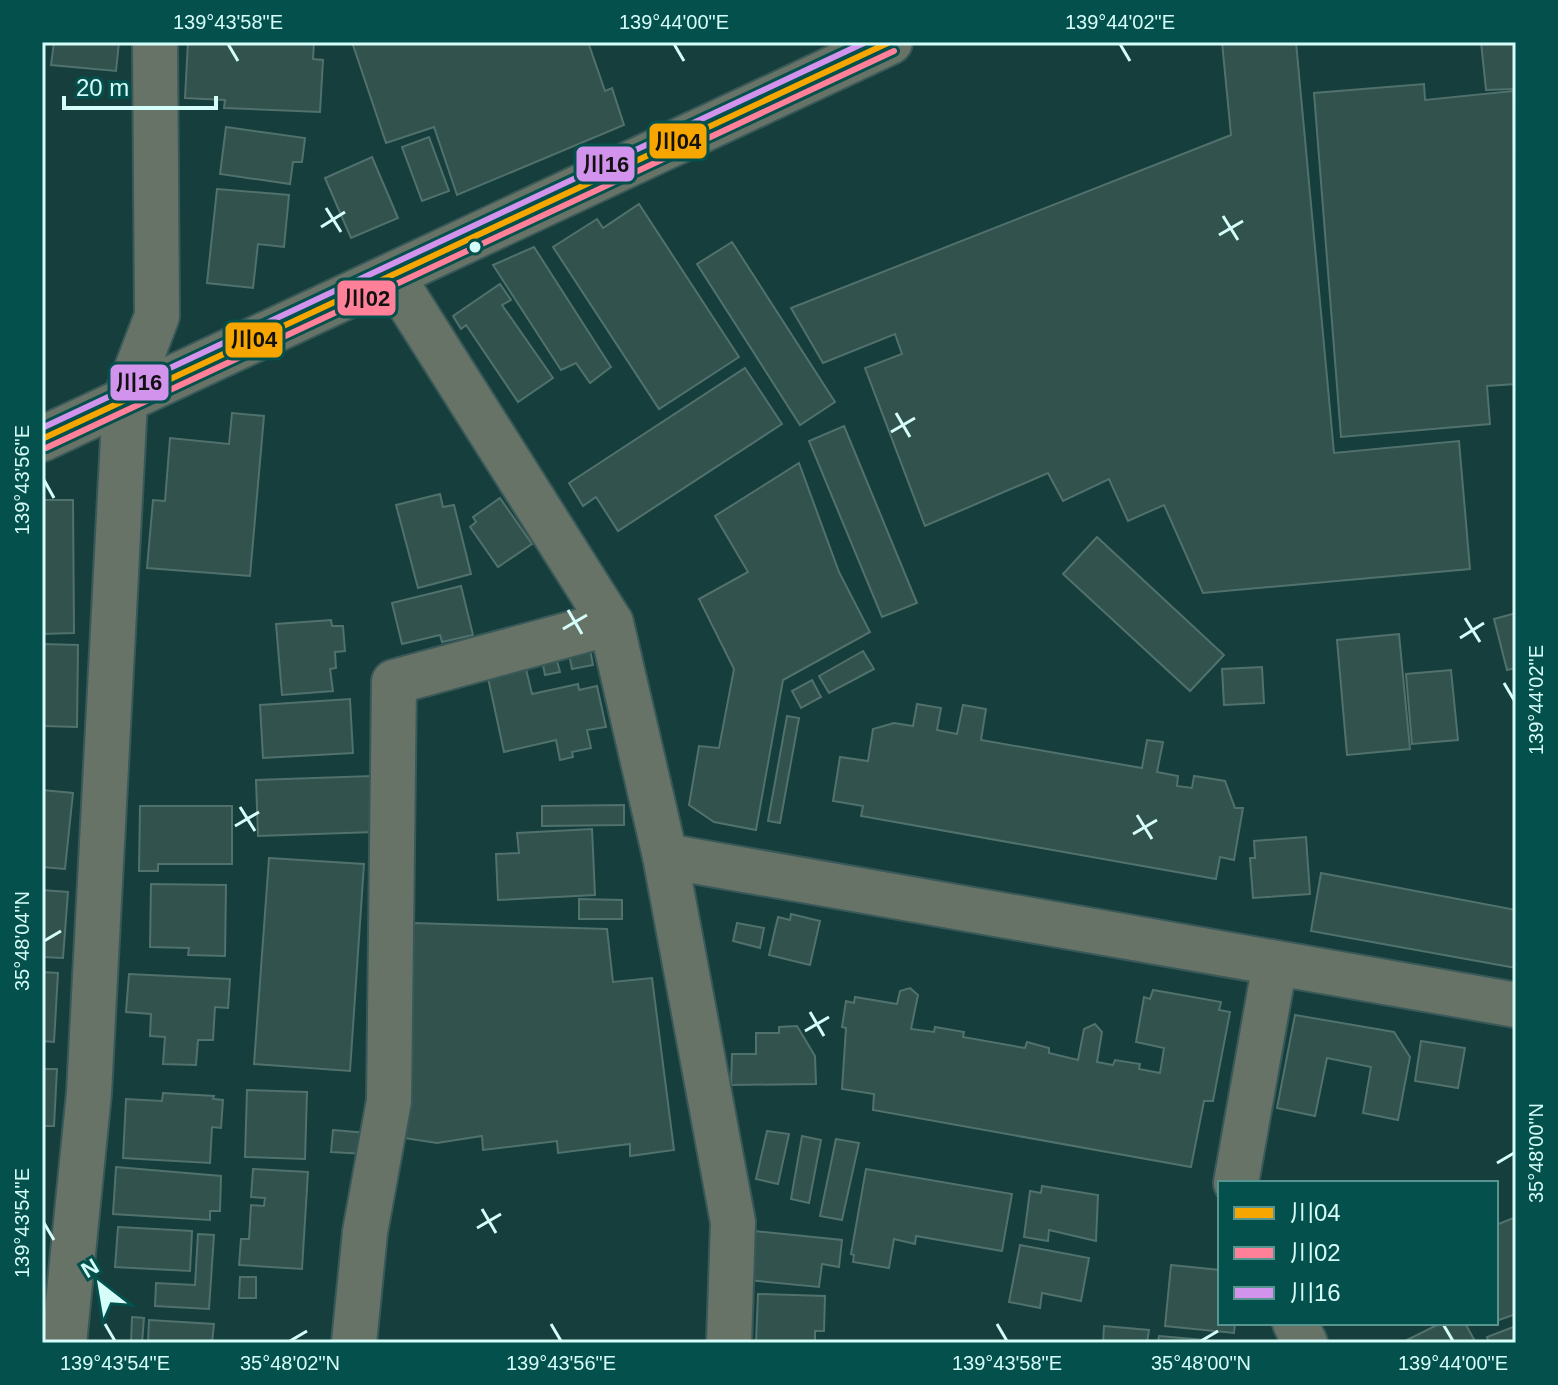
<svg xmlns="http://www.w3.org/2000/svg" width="1558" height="1385" font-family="Helvetica,'Noto Sans JP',sans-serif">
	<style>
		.building { fill: #31524d; stroke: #51716c; stroke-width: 2 }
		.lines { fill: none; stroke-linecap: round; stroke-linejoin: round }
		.minor-casing { stroke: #385958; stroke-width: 48 }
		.minor { stroke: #687368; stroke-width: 44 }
		.bus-1-casing { stroke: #04504c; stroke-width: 12 }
		.bus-2-casing { stroke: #04504c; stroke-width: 12 }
		.bus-3-casing { stroke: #04504c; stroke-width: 12 }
		.bus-1 { stroke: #f7a600; stroke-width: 6 }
		.bus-2 { stroke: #ff8098; stroke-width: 6 }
		.bus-3 { stroke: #d193ec; stroke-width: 6 }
		.ticks { fill: none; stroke: #d5fdf9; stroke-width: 3 }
		.bus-dot { fill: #d5fdf9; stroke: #04504c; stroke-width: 3 }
		.line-badge { stroke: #04504c; stroke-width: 3 }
		.pale-badge-label { font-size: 22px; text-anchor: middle; font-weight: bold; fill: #111 }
		.neatline { fill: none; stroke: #d5fdf9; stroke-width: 3 }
		.ticks-label { font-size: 20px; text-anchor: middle; fill: #d5fdf9 }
	</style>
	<rect width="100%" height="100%" fill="#163e3d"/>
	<g class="building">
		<polygon points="54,42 119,42 116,71 51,65"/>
		<polygon points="188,42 314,42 313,59 323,60 320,112 224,108 225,100 185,98"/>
		<polygon points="352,42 588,42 605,91 612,88 624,125 457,195 434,127 386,143"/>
		<polygon points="1222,42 1296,42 1334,453 1459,441 1470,569 1203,593 1164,505 1128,521 1109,479 1063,501 1048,473 925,526 865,368 902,354 895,334 823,363 791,308 1231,135"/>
		<polygon points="1481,42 1516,42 1516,112 1514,89 1486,90"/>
		<polygon points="1424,84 1425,100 1513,91 1516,384 1487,386 1490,424 1341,437 1314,93"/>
		<polygon points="226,127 305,138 302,162 293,162 290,184 220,174"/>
		<polygon points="429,137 449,191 422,201 402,147"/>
		<polygon points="372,157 398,218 351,238 325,178"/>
		<polygon points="217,189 289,195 284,247 258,244 253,288 207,283"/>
		<polygon points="639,204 739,357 659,409 553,247 597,219 603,228"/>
		<polygon points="732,242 835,402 800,425 697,264"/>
		<polygon points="534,247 611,367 590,383 576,363 561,370 493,265"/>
		<polygon points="500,284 511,300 502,305 553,378 518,402 466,325 461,329 453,316"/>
		<polygon points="745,368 782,424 618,531 596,497 583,506 569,483"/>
		<polygon points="232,413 264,416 250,576 147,568 153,500 165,501 170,438 229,444"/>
		<polygon points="844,426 917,603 882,617 809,441"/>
		<polygon points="799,463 839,572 870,632 783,680 756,830 714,822 689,805 699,746 719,748 734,669 699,599 748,572 715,516"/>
		<polygon points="440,494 443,507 454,505 471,574 418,588 396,505"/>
		<polygon points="500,498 532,544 498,567 470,527 476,522 473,517"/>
		<polygon points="42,500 73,500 74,633 42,634"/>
		<polygon points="1097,537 1224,655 1190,691 1063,574"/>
		<polygon points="461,586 473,635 442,642 440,635 402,644 392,603"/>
		<polygon points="1516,613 1516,668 1507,670 1494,619"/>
		<polygon points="331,620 332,626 343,626 345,651 335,652 336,668 330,669 333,691 282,695 276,624"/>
		<polygon points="1399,634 1410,749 1347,755 1337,640"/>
		<polygon points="42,644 78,645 77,727 42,726"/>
		<polygon points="590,649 593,665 572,669 569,654"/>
		<polygon points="863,651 874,669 829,693 819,676"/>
		<polygon points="556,657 560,672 545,675 542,660"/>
		<polygon points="1262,667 1264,703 1224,705 1222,669"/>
		<polygon points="526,669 532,694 578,684 579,690 597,686 606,727 587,730 591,748 572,752 573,757 560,760 556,740 504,752 488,678"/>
		<polygon points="1451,670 1458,740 1412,744 1406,674"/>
		<polygon points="812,680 821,697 801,708 792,691"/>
		<polygon points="350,699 353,753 263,758 260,705"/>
		<polygon points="917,704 941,708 937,730 957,734 963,705 986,709 981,740 1142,768 1147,740 1163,742 1157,772 1178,776 1177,786 1192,788 1194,776 1225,781 1235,808 1243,808 1234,860 1220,857 1216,879 861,816 863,806 833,801 840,757 868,761 873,729 894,723 913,726"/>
		<polygon points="787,716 799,718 780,823 768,821"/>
		<polygon points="372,776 374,832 258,836 256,780"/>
		<polygon points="42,790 73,793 65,869 42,867"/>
		<polygon points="624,805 624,825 542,826 542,806"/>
		<polygon points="140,806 232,806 232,864 158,864 158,871 139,871"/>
		<polygon points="592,829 595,895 498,900 496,854 519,853 517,833"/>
		<polygon points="1306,837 1310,894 1253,898 1250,858 1255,858 1254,841"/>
		<polygon points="269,858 364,864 350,1071 254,1064"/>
		<polygon points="1321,873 1516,910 1516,968 1311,931"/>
		<polygon points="151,884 226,885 225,956 188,955 189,948 150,947"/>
		<polygon points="42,890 68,892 63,958 42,957"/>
		<polygon points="579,899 622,900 622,919 579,919"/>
		<polygon points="791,914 820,921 810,965 769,955 778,917 790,920"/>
		<polygon points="413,923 607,929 613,982 652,978 674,1150 630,1156 630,1144 558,1153 557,1141 483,1150 482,1136 437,1143 404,1138"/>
		<polygon points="737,923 764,928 760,948 733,941"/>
		<polygon points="42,972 58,973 54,1042 42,1041"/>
		<polygon points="129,974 230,979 228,1008 215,1007 213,1040 198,1040 196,1065 163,1064 165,1037 150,1036 151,1014 126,1012"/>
		<polygon points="910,988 918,995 911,1029 934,1032 935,1027 964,1032 963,1037 1025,1048 1027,1042 1049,1048 1049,1053 1078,1060 1084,1029 1095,1024 1102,1032 1097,1062 1113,1065 1115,1060 1140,1064 1139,1069 1160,1073 1164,1048 1136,1042 1144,997 1150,999 1153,990 1221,1002 1219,1010 1230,1012 1213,1101 1204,1101 1191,1167 873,1110 874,1094 842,1089 846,1028 842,1027 846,1001 854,1003 855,997 897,1004 900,991"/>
		<polygon points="1295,1015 1394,1032 1410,1057 1398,1120 1363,1113 1371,1067 1327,1058 1315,1116 1277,1108"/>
		<polygon points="797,1026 815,1056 816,1084 731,1085 732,1054 756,1054 756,1033 779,1033 779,1027"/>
		<polygon points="1421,1041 1465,1048 1458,1088 1415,1081"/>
		<polygon points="42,1069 57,1069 54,1126 42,1126"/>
		<polygon points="247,1090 307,1092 305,1159 245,1157"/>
		<polygon points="163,1093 214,1096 213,1099 223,1100 221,1128 212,1127 210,1163 123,1158 126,1099 162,1101"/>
		<polygon points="333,1130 367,1133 365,1154 331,1152"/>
		<polygon points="767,1131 789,1134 778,1184 756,1179"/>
		<polygon points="802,1136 821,1140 809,1203 791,1199"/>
		<polygon points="836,1139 859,1143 842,1220 820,1216"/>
		<polygon points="116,1167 221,1176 220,1211 210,1211 210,1220 113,1214"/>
		<polygon points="253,1169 308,1172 302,1269 239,1265 241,1239 249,1239 251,1205 264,1206 265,1198 251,1197"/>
		<polygon points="866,1169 1012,1194 1002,1251 916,1236 915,1244 894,1239 889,1268 853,1262 854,1255 851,1254"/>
		<polygon points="1042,1186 1098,1195 1096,1241 1049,1230 1048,1241 1024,1237 1030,1191 1041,1193"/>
		<polygon points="1516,1217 1516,1314 1496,1321 1496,1225"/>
		<polygon points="118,1227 192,1231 190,1271 115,1267"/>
		<polygon points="754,1231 842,1240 839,1267 822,1264 819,1287 748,1280"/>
		<polygon points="198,1234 214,1235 209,1309 155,1306 156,1283 195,1285"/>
		<polygon points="1020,1245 1089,1258 1081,1301 1042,1293 1040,1308 1009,1302"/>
		<polygon points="1171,1265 1220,1270 1220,1323 1235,1323 1234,1333 1165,1326"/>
		<polygon points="240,1277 256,1277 256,1298 239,1298"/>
		<polygon points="758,1294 825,1296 824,1331 815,1331 815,1343 756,1343"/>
		<polygon points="132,1317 144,1318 142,1343 131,1343"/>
		<polygon points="149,1320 214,1324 212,1343 148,1343"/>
		<polygon points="1441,1323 1465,1323 1476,1343 1401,1343"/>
		<polygon points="1104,1326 1149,1330 1147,1343 1103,1343"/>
		<polygon points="1516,1326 1516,1343 1489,1343 1487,1337"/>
		<polygon points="1159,1336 1204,1340 1204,1343 1158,1343"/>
	</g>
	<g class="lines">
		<defs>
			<g id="minor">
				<polyline points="392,276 611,623 665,856 733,1222 729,1343"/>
				<polyline points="42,439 890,42"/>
				<polyline points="665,856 1516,1005"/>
				<polyline points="1236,1183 1275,963"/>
				<polyline points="1295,1323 1305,1343"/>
				<polyline points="64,1343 89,1093 125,400 157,316 155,42"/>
				<polyline points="354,1343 365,1232 389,1101 394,682 611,623"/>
			</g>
		</defs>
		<use href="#minor" class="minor-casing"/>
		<use href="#minor" class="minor"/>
		<defs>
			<polyline id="bus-1" points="42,439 890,42"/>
			<polyline id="bus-2" points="46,448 894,51"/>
			<polyline id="bus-3" points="42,428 866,42"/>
		</defs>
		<use href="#bus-1" class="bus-1-casing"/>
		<use href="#bus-2" class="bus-2-casing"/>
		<use href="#bus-3" class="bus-3-casing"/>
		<use href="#bus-1" class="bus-1"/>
		<use href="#bus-2" class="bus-2"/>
		<use href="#bus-3" class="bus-3"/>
	</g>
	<path class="ticks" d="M228,44l10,17M674,44l10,17M1120,44l10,17M326,208l15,24M1223,216l15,24M321,227l24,-15M1219,235l24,-14M896,413l14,24M891,432l24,-14M44,480l10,18M568,610l14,24M1465,618l15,24M563,629l24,-14M1460,638l24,-15M1504,683l10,17M240,807l15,24M1137,815l15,24M235,826l24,-14M1133,834l24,-14M44,941l17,-10M810,1012l14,24M805,1031l24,-14M1497,1163l17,-10M482,1209l14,24M44,1223l10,17M477,1228l24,-14M105,1324l10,17M551,1324l10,17M997,1324l10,17M1443,1324l10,17M290,1341l17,-10M1201,1341l17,-10"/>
	<circle class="bus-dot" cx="475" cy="247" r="7"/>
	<g class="line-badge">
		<rect x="648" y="122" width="60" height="38" rx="8" fill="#f7a600"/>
		<rect x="575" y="145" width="61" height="38" rx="8" fill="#d193ec"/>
		<rect x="336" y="279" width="61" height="38" rx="8" fill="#ff8098"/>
		<rect x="224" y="321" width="60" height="38" rx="8" fill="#f7a600"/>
		<rect x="109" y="363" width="61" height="39" rx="8" fill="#d193ec"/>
	</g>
	<g class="pale-badge-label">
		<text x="678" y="149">川04</text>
		<text x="606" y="172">川16</text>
		<text x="367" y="306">川02</text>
		<text x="254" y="347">川04</text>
		<text x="139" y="390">川16</text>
	</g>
	<rect width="1558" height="1385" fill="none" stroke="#04504c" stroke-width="88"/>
	<rect x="1218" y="1181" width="280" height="144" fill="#04504c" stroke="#589591" stroke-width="2"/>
	<rect x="1234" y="1207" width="40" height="12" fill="#f7a600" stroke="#589591" stroke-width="2"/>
	<text x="1290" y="1221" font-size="24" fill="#d5fdf9">川04</text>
	<rect x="1234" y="1247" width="40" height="12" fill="#ff8098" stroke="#589591" stroke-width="2"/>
	<text x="1290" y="1261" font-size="24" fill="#d5fdf9">川02</text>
	<rect x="1234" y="1287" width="40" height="12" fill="#d193ec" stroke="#589591" stroke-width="2"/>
	<text x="1290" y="1301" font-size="24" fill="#d5fdf9">川16</text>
	<g transform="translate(100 1285) rotate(329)" stroke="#04504c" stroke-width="6" paint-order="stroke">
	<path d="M0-6L14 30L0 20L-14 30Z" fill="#d5fdf9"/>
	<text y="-12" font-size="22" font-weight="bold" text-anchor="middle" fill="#d5fdf9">N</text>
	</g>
	<path d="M64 96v12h152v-12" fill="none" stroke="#d5fdf9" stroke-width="4"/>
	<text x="76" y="96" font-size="24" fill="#d5fdf9" stroke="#04504c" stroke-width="6" paint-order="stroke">20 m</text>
	<rect x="44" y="44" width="1470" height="1297" class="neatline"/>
	<g class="ticks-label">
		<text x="228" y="29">139°43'58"E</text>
		<text x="674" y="29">139°44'00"E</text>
		<text x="1120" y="29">139°44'02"E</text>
		<text transform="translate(22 480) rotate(-90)" y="7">139°43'56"E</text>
		<text transform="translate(1536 700) rotate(-90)" y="7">139°44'02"E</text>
		<text transform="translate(22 941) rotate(-90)" y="7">35°48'04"N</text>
		<text transform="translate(1536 1153) rotate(-90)" y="7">35°48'00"N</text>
		<text transform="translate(22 1223) rotate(-90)" y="7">139°43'54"E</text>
		<text x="115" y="1370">139°43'54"E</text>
		<text x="290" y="1370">35°48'02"N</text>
		<text x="561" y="1370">139°43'56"E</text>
		<text x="1007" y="1370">139°43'58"E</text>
		<text x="1201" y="1370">35°48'00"N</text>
		<text x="1453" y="1370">139°44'00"E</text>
	</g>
</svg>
